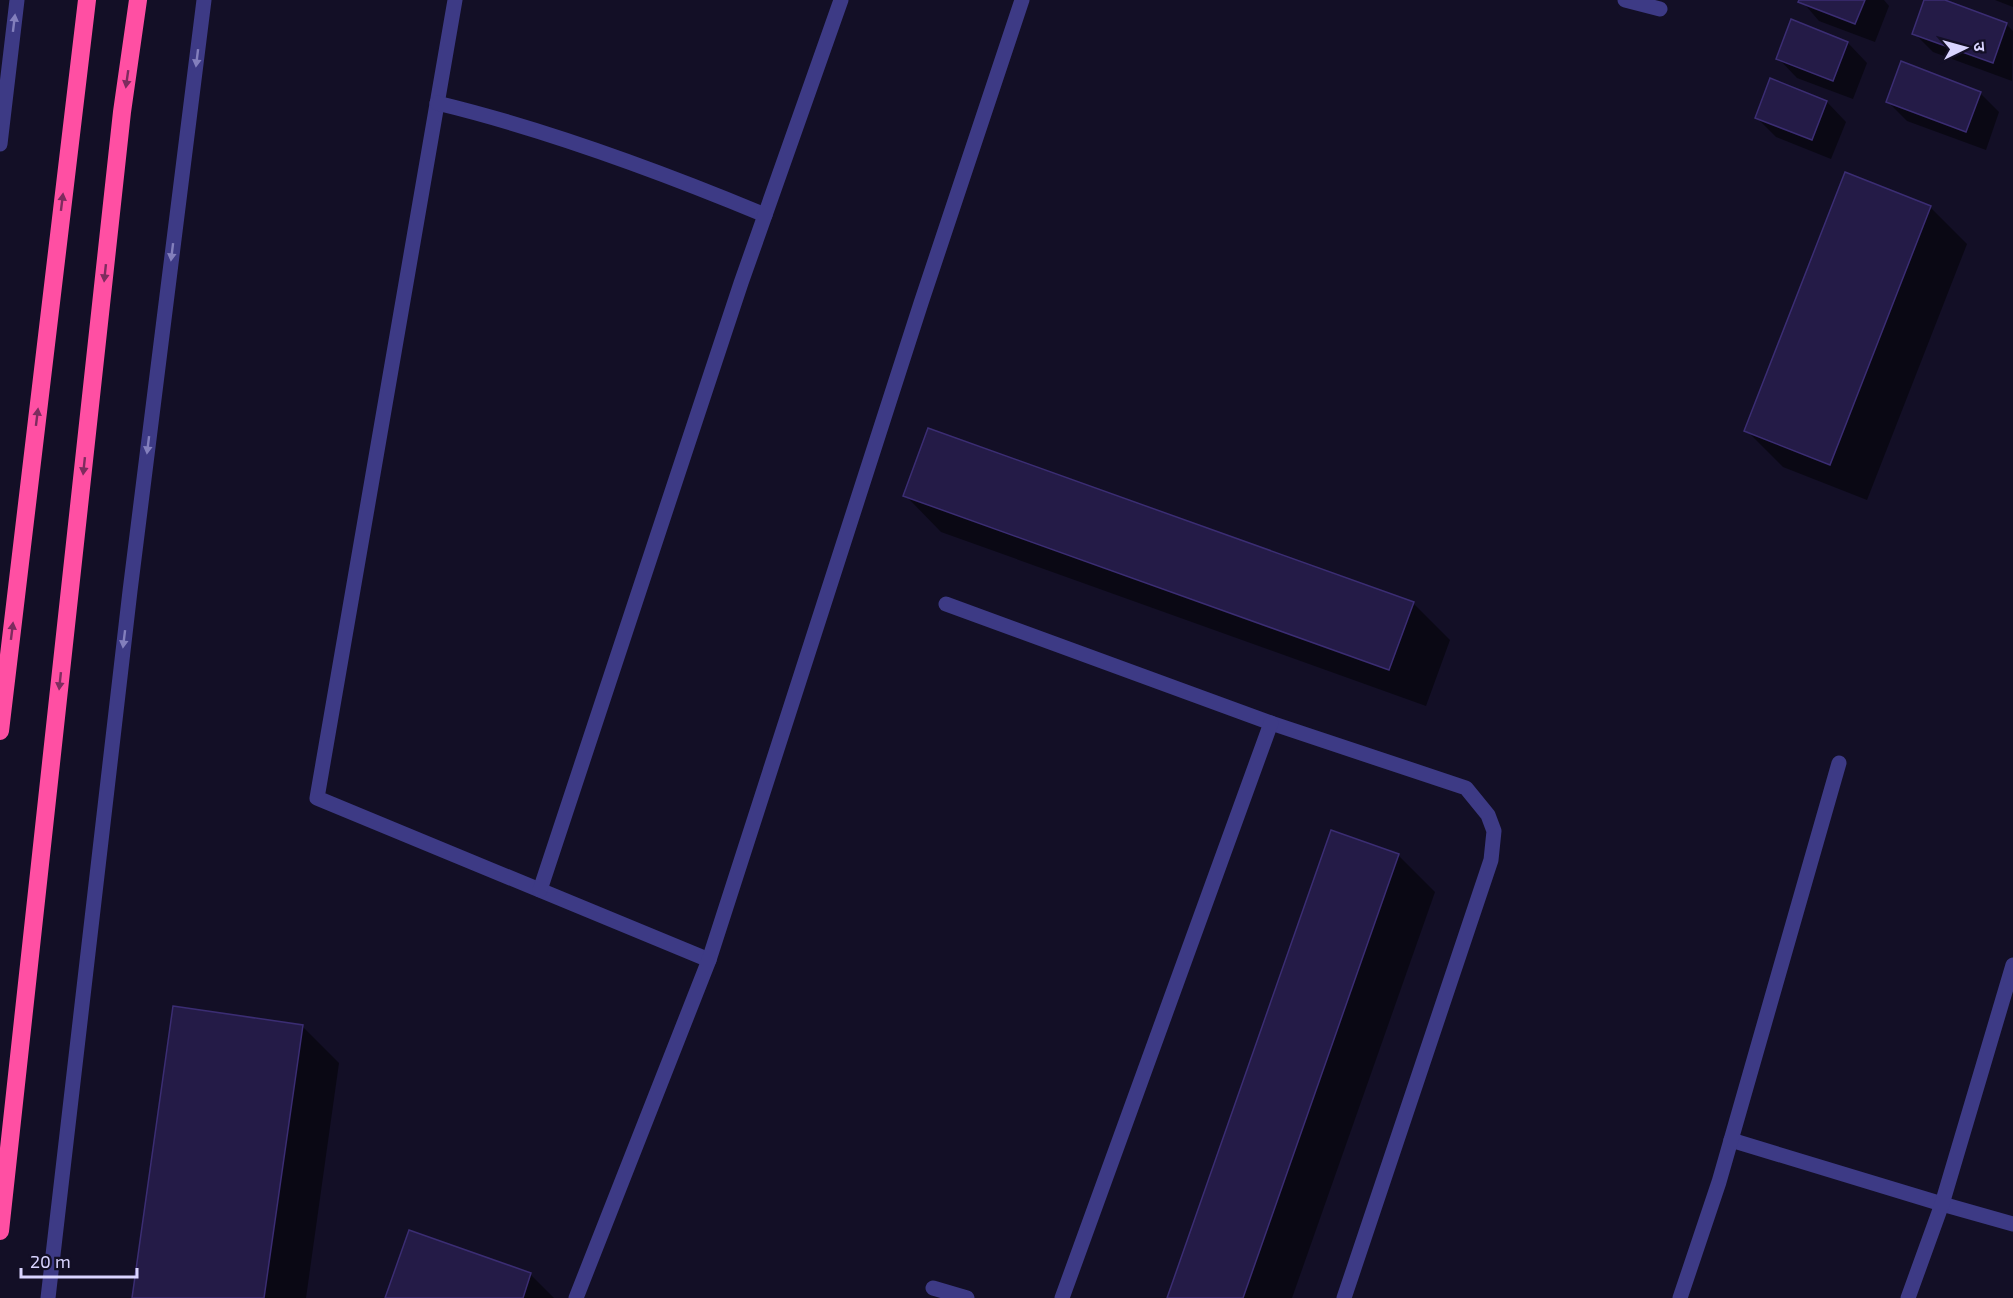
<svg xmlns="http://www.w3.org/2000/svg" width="2013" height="1298" font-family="'Exo 2','Noto Sans Devanagari',sans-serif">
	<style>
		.shadow { fill: #0007 }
		.building { fill: #241b47; stroke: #3b2d73; stroke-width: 1.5 }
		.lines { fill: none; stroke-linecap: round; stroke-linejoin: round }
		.minor { stroke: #3d3a85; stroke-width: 15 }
		.highway { stroke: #ff4fa3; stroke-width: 18 }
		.oneway { fill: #837fbc }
		.oneway2 { fill: #7d2c5e }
	</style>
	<rect width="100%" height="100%" fill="#130f26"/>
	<g class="shadow">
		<polygon points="1801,0 1884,0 1889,6 1875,42 1819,21"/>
		<polygon points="1926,0 1941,0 2006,24 2013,31 2012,81 1933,52 1914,33"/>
		<polygon points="1995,0 2013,0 2013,7"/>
		<polygon points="1792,21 1848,43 1867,63 1853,99 1797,78 1778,58"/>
		<polygon points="1771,80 1827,102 1846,122 1831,159 1776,137 1756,117"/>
		<polygon points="1980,93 1999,112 1986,150 1907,121 1887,101"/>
		<polygon points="1930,207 1967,244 1867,500 1783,467 1746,430"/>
		<polygon points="905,495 1413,603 1450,640 1426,706 941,532"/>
		<polygon points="1332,832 1399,856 1435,892 1292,1298 1168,1298"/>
		<polygon points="302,1026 339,1063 306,1298 134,1298"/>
		<polygon points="530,1274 554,1298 387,1298"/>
	</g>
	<g class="building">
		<polygon points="1799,0 1865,0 1855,24 1798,2"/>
		<polygon points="1924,0 1945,0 2007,23 1993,63 1912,34"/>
		<polygon points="1791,19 1848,42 1833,81 1776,59"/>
		<polygon points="1901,61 1981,92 1966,132 1886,102"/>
		<polygon points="1770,78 1827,101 1812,140 1755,118"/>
		<polygon points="1845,172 1931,206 1830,465 1744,431"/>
		<polygon points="928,428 1414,602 1389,670 903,496"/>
		<polygon points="1331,830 1399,854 1243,1298 1167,1298"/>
		<polygon points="173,1006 303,1025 264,1298 132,1298"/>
		<polygon points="409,1230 531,1273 523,1298 385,1298"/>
	</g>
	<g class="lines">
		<g class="minor">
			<polyline points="455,0 317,798 709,960"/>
			<polyline points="1625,0 1660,9"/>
			<path d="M437,103c112,27 222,68 328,112"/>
			<polyline points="0,144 17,0"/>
			<polyline points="946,604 1271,723 1466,788 1488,815 1494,831 1491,860 1344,1298"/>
			<polyline points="540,890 741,283 841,0"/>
			<polyline points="1731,1140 1942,1204 2013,1224"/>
			<polyline points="933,1288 967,1298"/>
			<polyline points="48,1298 130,591 204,0"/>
			<polyline points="576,1298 709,960 921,303 1022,0"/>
			<polyline points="1062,1298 1271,723"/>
			<polyline points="1680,1298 1719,1182 1839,763"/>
			<polyline points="1908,1298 1942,1204 2013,965"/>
		</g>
		<g class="highway">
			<polyline points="0,731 87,0"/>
			<polyline points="0,1231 122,112 138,0"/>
		</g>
	</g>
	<defs><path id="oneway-solid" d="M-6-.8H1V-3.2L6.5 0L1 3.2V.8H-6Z" transform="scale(1.5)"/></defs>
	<g class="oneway">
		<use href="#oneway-solid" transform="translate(14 23) rotate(-83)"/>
		<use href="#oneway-solid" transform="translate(197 58) rotate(97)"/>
		<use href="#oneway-solid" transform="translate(172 252) rotate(97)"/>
		<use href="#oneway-solid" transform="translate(148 445) rotate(97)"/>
		<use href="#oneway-solid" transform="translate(124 639) rotate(97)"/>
	</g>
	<g class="oneway2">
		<use href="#oneway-solid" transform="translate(127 79) rotate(98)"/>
		<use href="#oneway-solid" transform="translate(62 202) rotate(-83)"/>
		<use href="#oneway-solid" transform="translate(105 273) rotate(96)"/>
		<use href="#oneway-solid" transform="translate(37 417) rotate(-83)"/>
		<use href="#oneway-solid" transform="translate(84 466) rotate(96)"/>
		<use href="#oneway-solid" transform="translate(12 631) rotate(-83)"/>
		<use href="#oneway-solid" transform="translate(60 681) rotate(96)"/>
	</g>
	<g transform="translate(1965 48) rotate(85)" stroke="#130f26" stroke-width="4.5" paint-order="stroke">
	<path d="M0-4.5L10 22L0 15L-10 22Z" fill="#d9d4ff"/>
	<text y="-9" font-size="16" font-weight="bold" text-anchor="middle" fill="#d9d4ff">उ</text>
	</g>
	<path d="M21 1268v9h116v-9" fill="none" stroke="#d9d4ff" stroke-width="3"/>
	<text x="30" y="1268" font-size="18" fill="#d9d4ff" stroke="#130f26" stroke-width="4.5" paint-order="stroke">20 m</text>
</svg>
